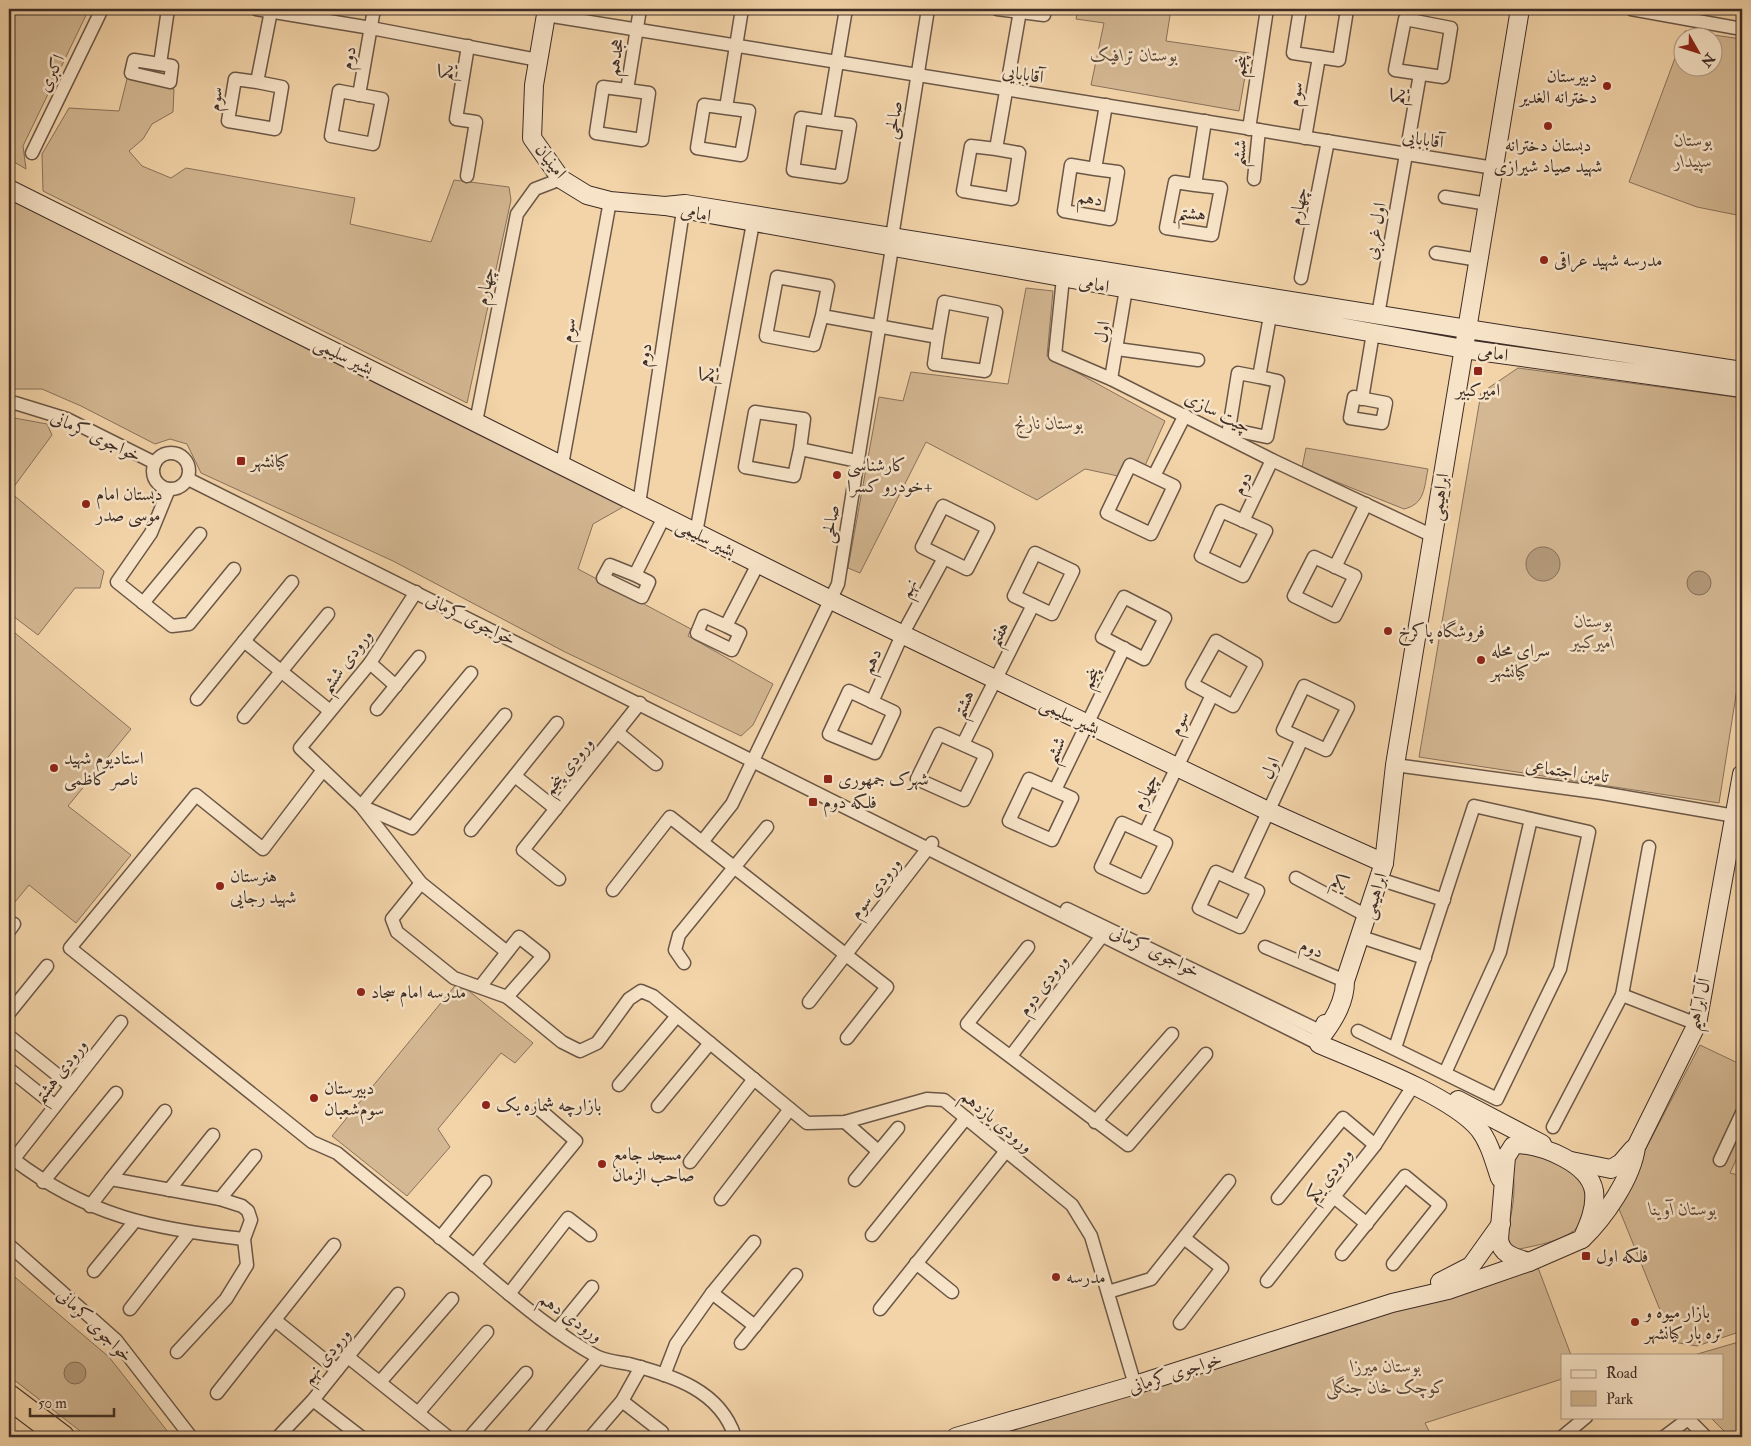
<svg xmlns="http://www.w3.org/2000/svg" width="1751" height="1446" font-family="'IM FELL Double Pica',Amiri,serif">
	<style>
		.green { fill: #d4b893; stroke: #89725c; fill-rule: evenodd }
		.water { fill: #b59b7c; stroke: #856f5a }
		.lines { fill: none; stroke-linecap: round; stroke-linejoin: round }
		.street-casing { stroke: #6b5747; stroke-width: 15 }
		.secondary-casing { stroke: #3e2d26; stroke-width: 20 }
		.highway-casing { stroke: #3e2d26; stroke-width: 26 }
		.street { stroke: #f7e3c7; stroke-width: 12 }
		.secondary { stroke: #f7e3c7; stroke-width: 18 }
		.highway { stroke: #f3d4a9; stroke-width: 24 }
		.poi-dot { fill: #8f2418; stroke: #f7e3c7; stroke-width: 2 }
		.labels { text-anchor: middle; stroke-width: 5; stroke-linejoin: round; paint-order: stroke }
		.park-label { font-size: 18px; font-style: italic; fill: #5c493c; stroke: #f7e3c7 }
		.street-label { font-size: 18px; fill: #3e2d26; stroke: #f7e3c7 }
		.poi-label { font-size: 18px; fill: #3e2d26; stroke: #f7e3c7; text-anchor: start }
	</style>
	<rect width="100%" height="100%" fill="#f3d4a9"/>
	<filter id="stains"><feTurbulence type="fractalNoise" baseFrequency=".004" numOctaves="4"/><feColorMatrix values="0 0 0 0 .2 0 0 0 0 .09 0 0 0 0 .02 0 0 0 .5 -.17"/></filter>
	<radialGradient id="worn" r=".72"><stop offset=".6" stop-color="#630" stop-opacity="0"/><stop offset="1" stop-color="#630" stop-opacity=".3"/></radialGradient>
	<g class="green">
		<polygon points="9,9 89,9 23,146 26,169 9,159"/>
		<polygon points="1078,9 1171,9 1166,41 1249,53 1239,111 1091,85 1104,23 1076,19"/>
		<path d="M1685,31l57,8v177l-45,-9 -68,-25zM1684,38h30v30h-30z"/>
		<polygon points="128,75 174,89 173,112 152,124 143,139 129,151 142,166 171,178 186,168 355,198 350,224 431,242 454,180 509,187 511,200 467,403 43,191 42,154 69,108 119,111"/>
		<polygon points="9,197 319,355 623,507 593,524 578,569 691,629 688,636 773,684 753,725 741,736 565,652 393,561 201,473 187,444 170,439 155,444 81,406 42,389 9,389"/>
		<polygon points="1026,288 1053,291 1047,356 1165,421 1144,468 1118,476 1085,469 1037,500 926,442 860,573 848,568 879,397 903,401 911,372 1008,384"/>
		<polygon points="1518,368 1742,398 1742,657 1719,803 1419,757 1481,393"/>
		<polygon points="9,417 47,424 52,435 10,492 104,571 100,588 75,588 38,635 9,613"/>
		<path d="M1306,448l122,21c-4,19 -3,35 -24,40l-102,-41z"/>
		<polygon points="9,628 131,729 68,806 131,855 76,923 29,885 9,909"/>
		<polygon points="458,982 533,1043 515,1063 501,1053 438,1129 450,1147 407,1196 332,1136"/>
		<polygon points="1700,1045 1742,1065 1742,1147 1730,1173 1742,1176 1742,1331 1697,1346 1673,1342 1617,1204"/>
		<path d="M1523,1148c30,13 72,22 61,63 -2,11 -7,19 -17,24 -16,9 -37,11 -55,16l-8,-11c9,-25 14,-56 6,-81z"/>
		<polygon points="1537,1265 1571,1355 1562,1355 1562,1379 1425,1423 1432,1437 975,1437"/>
		<polygon points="9,1272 109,1357 172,1437 88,1437 9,1376"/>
		<polygon points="1742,1341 1742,1437 1730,1437 1710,1417 1722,1417 1722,1355 1694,1355"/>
	</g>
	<g class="water">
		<circle cx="1543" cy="564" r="17"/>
		<circle cx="1699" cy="583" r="12"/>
		<circle cx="75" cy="1373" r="11"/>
	</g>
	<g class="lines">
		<defs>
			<g id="street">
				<polyline points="256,9 371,28 538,60"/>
				<polyline points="997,9 1044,15 1045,9"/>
				<polyline points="1300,9 1293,53 1339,60 1347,10 1341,9"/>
				<polyline points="1631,9 1742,29"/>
				<polyline points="546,15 1494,168"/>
				<polygon points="1405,19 1451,28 1443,77 1395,70"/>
				<polygon points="134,60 172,66 170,82 131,73"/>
				<polyline points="160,64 168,9"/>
				<polyline points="257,82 235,79 228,121 275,129 282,87 257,82 271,11"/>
				<polyline points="627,90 603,87 596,133 642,140 649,93 627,90 640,9"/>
				<polygon points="339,91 382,99 373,144 331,136"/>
				<polyline points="359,95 374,9"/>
				<polyline points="726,108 704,105 697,148 741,155 749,111 726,108 742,9"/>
				<polyline points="827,122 801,118 793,170 841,177 850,125 827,122 846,9"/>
				<polyline points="1249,129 1267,9"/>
				<polyline points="1305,138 1319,57"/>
				<polyline points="996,149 971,146 963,191 1012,199 1019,153 996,149 1020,11"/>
				<polyline points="32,153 102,9"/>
				<polyline points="1095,169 1071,165 1064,211 1110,219 1118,172 1095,169 1106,105"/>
				<polyline points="467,176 476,122 456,119 468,46"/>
				<polyline points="1254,179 1259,130"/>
				<polyline points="1195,185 1175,182 1166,228 1212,235 1221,188 1195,185 1205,121"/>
				<polyline points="1445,197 1488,204"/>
				<polyline points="892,237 928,9"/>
				<polyline points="1436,253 1479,260"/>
				<polyline points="1063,278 1055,355 1111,379 1272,460 1433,536"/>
				<polyline points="1301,278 1328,141"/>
				<polyline points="1378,315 1420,74"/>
				<polyline points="822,316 814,345 766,336 777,277 828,286 822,316 938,337 944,302 996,312 985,371 934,364 938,337"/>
				<polyline points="1117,349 1198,360"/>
				<polyline points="1259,377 1238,373 1229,429 1267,437 1278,381 1259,377 1270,316"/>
				<polyline points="1111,379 1126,289"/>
				<polygon points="1354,397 1386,403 1382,423 1350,418"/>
				<polyline points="1362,399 1373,333"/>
				<polyline points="9,404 15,403 67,419 155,463"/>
				<polyline points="476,422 517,214 535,189 561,179"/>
				<polyline points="800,449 804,419 755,412 745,467 794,476 800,449 857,461"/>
				<circle cx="171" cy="471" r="18"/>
				<polyline points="562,465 610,201"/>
				<polygon points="1130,465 1174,486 1151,534 1107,513"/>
				<polyline points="1154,476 1185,415"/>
				<polyline points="188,479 1319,1044"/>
				<polyline points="169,489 151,533 117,582 172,626 189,624 234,569"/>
				<polyline points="639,504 683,211"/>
				<polygon points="943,506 988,528 967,569 922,547"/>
				<polygon points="1221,511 1266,531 1243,576 1201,556"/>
				<polyline points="1243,521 1272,460"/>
				<polyline points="696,533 753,223"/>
				<polygon points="1035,553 1073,571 1052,614 1014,596"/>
				<polygon points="1314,557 1355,576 1335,616 1294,596"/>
				<polyline points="1335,567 1366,504"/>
				<polyline points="635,575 610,565 603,578 642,597 649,582 635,575 664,517"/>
				<polyline points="416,592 370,663 300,748 361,806 421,883 507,952"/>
				<polygon points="1124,597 1165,618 1144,659 1102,637"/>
				<polyline points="143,603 200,534"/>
				<polyline points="726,626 704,616 697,633 732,650 740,633 726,626 758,564"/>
				<polyline points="244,641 330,711"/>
				<polygon points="1216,641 1256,664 1233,706 1192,684"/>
				<polyline points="370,663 396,686"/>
				<polyline points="471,673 361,806 412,828 505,715"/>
				<polygon points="1304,686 1348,707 1326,750 1283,730"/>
				<polygon points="849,691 894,712 875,753 829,734"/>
				<polyline points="197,699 292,582"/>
				<polyline points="872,702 902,635 944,558"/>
				<polyline points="377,709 419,657"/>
				<polyline points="244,717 328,614"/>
				<polyline points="617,732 656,764"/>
				<polygon points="939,734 986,755 964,800 917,779"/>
				<polyline points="963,744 1033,605"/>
				<polyline points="1395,765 1602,793 1735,816"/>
				<path d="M323,770l-60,79 -67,-54 -126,153 242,194 25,11c47,39 94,77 141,115 37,31 76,65 118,88 9,5 23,6 33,8 44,12 91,26 106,73"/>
				<polyline points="515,776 556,809"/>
				<polygon points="1029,779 1072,798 1052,840 1009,821"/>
				<polyline points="1055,790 1124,648"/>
				<polygon points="1122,823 1166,843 1144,887 1101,867"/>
				<polyline points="471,830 557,723"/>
				<polyline points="1145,833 1212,695"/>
				<polyline points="702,842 732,804 838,584 892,248"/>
				<polygon points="1216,872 1258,891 1240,927 1199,908"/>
				<polyline points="1296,878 1367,916"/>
				<polyline points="559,879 523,850 640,703"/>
				<polyline points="1379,879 1444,900"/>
				<polyline points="1236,881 1302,739"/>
				<polyline points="421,883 392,919 397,932 454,978 507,997 543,956 519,937 480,987"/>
				<polyline points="613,890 670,817 887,987 847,1038"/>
				<polyline points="1067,909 1324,1033"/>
				<polyline points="9,931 14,924"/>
				<polyline points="1361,937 1425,958"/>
				<polyline points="1028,947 967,1024 1128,1145 1206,1054"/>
				<polyline points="1265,947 1345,981"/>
				<polyline points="684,963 675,950 679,935 767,827"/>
				<polyline points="1622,995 1697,1024"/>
				<polyline points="507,997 562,1042 580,1051 597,1043 629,999 641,991 653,996 807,1123 845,1122 927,1099 944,1100 1072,1205 1091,1236 1135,1385"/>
				<polyline points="809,1002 932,843"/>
				<polyline points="9,1013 47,966"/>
				<polyline points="1358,1031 1497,1099 1560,969 1589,832 1474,806 1395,1048"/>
				<polyline points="9,1036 71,1086"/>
				<polyline points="1011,1056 1102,936"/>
				<polyline points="9,1069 55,1106"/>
				<polyline points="1445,1073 1500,952 1531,819"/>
				<polyline points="619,1085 677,1016"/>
				<polyline points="658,1106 710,1043"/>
				<polyline points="845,1122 878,1151"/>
				<polyline points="1095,1122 1172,1034"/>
				<polyline points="1553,1127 1622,995 1649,847"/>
				<path d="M13,1159c75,57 140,70 231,80"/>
				<polyline points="1720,1160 1742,1113"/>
				<polyline points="690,1162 754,1079"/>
				<polyline points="9,1165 121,1022"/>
				<polyline points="111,1179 165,1111"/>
				<polyline points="855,1180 898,1128"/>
				<polyline points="43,1182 116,1093"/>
				<polyline points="169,1190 213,1135"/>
				<polyline points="1334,1197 1367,1224"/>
				<polyline points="1278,1198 1343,1118 1375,1145"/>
				<polyline points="220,1199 255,1156"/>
				<polyline points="721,1199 790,1109"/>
				<polyline points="90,1206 111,1179 220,1199 242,1206 248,1211 251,1220 244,1239 247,1265 226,1299 177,1352"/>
				<polyline points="872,1235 966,1118"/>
				<polyline points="440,1238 485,1182"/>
				<polyline points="9,1245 116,1340 191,1437"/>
				<polyline points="1342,1254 1405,1176 1440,1205 1393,1264"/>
				<polyline points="916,1263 952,1292"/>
				<polyline points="474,1265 576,1141 539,1109"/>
				<polyline points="94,1271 135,1221"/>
				<polyline points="1267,1281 1375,1145 1413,1086"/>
				<polyline points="1108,1292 1151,1279 1229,1181"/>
				<polyline points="712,1293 755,1326"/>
				<polyline points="509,1294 568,1218 590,1235"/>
				<polyline points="130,1309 189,1233"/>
				<polyline points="880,1309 1006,1151"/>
				<polyline points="275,1320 337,1370"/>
				<polyline points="1180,1323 1222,1268 1184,1238"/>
				<polyline points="557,1330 592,1287"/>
				<polyline points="741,1343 796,1275"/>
				<polyline points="348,1357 448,1437"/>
				<polyline points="664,1375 676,1344 712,1293 754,1242"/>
				<polyline points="380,1382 452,1299"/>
				<polyline points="217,1393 334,1245"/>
				<polyline points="313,1400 361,1437"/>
				<polyline points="622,1401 662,1432 658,1437"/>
				<polyline points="418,1413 487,1332"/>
				<polyline points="278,1437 313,1400 398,1294"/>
				<polyline points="470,1437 526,1373"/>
				<polyline points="532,1437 598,1358"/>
				<polyline points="591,1437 622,1401 641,1367"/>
				<polyline points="1562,1437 1586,1417"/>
				<polyline points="1664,1437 1688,1419 1706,1437"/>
			</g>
			<g id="secondary">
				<polyline points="547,9 534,85 532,138 561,179 587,195 610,201 665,206"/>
				<polyline points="9,189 831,600 1270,812 1384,863"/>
				<polyline points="1742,371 1467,329 685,204 665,206 1464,349 1742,388"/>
				<path d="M1325,1024l-6,20c42,18 133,52 160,85 11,14 15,32 21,49"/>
				<path d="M1324,1033c11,-15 21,-32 21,-52l39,-118 11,-98 125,-756"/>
				<polyline points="1458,1100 1542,1144"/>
				<path d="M1519,1144c25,2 70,19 75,47 2,17 -5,33 -12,48l-53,23c-14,-4 -28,-7 -30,-23l7,-82 7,-11z"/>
				<polyline points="1571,1161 1611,1169 1621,1163 1633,1149"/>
				<path d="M1582,1239c22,-21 50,-61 54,-92l61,-123 45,-250"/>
				<polyline points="1440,1282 1471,1266 1501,1224"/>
				<polyline points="956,1437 1135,1385 1392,1303 1448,1290 1529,1262"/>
			</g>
			<polyline id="highway" points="9,1397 62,1437"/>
		</defs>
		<use href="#street" class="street-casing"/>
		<use href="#secondary" class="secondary-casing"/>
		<use href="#highway" class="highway-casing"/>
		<use href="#street" class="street"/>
		<use href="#secondary" class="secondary"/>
		<use href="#highway" class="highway"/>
	</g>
	<g class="poi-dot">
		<circle cx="1607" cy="86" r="5"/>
		<circle cx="1548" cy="126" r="5"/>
		<circle cx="1544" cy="260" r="5"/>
		<rect x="1473" y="366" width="10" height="10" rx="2.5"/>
		<rect x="236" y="456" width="10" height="10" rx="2.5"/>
		<circle cx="837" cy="475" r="5"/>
		<circle cx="86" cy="504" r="5"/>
		<circle cx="1388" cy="631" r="5"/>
		<circle cx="1481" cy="660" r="5"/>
		<circle cx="54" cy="768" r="5"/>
		<rect x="823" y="774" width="10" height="10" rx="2.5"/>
		<rect x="808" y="797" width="10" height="10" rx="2.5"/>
		<circle cx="220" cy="886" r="5"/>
		<circle cx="361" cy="992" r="5"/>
		<circle cx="314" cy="1098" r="5"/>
		<circle cx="486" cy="1105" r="5"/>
		<circle cx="602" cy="1164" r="5"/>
		<rect x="1581" y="1251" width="10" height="10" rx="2.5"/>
		<circle cx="1056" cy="1277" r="5"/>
		<circle cx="1635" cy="1322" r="5"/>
	</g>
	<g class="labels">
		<g class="park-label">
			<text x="1134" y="61">بوستان ترافیک</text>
			<text x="1693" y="146">بوستان<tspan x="1693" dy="21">سپیدار</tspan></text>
			<text x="1049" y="429">بوستان نارنج</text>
			<text x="1593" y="627">بوستان<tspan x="1593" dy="21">امیرکبیر</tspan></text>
			<text x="1683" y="1215">بوستان آوینا</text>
			<text x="1386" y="1372">بوستان میرزا<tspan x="1386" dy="21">کوچک خان جنگلی</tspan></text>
		</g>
		<g class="street-label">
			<text transform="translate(615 57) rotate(-81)" y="6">هجدهم</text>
			<text transform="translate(348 58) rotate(-80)" y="6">دوم</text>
			<text transform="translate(1240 66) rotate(-81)" y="6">پنجم</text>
			<text transform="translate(446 72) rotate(-81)" y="6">یکم</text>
			<text transform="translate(51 73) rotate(-64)" y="6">اکبری</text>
			<text transform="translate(1023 74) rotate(9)" y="6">آقابابایی</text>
			<text transform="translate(1295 94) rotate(-80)" y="6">سوم</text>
			<text transform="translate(1398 96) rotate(-79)" y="6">یکم</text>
			<text transform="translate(215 99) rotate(-84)" y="6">سوم</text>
			<text transform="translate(893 120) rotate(-81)" y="6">صالحی</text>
			<text transform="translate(1423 139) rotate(9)" y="6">آقابابایی</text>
			<text transform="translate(1239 153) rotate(-83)" y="6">ششم</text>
			<text transform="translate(551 161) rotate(52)" y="6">امینیان</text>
			<text transform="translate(1090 198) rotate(9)" y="6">دهم</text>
			<text transform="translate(1298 206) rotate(-79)" y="6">چهارم</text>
			<text transform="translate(696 213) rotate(11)" y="6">امامی</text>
			<text transform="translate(1192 213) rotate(5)" y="6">هشتم</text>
			<text transform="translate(1375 231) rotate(-80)" y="6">اول غربی</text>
			<text transform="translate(1094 284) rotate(10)" y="6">امامی</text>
			<text transform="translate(485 286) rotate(-79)" y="6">چهارم</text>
			<text transform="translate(568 330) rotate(-80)" y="6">سوم</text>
			<text transform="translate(1102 332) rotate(-81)" y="6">اول</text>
			<text transform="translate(1493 353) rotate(8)" y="6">امامی</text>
			<text transform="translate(644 355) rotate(-81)" y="6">دوم</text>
			<text transform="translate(344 356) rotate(27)" y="6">بشیر سلیمی</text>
			<text transform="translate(707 375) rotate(-80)" y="6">یکم</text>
			<text transform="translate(1218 412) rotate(27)" y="6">چیت سازی</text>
			<text transform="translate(96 436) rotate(25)" y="6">خواجوی کرمانی</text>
			<text transform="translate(1242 483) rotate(-64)" y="6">دوم</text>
			<text transform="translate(1439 497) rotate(-81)" y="6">ابراهیمی</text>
			<text transform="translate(830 524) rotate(-81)" y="6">صالحی</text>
			<text transform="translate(706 538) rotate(27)" y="6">بشیر سلیمی</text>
			<text transform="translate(908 588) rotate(-61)" y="6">نهم</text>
			<text transform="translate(471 619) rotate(26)" y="6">خواجوی کرمانی</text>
			<text transform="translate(998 634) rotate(-62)" y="6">هفتم</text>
			<text transform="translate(346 661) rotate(-53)" y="6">ورودی ششم</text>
			<text transform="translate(871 661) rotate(-65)" y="6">دهم</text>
			<text transform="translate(1090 678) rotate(-64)" y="6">پنجم</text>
			<text transform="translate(963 704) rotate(-65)" y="6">هشتم</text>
			<text transform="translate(1070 716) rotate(26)" y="6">بشیر سلیمی</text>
			<text transform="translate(1179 723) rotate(-64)" y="6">سوم</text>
			<text transform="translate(1055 750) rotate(-65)" y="6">ششم</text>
			<text transform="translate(568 766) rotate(-51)" y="6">ورودی پنجم</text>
			<text transform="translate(1270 768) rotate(-66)" y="6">اول</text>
			<text transform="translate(1567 771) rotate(8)" y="6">تامین اجتماعی</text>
			<text transform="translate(1145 792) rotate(-64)" y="6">چهارم</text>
			<text transform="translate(1340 882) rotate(28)" y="6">یکم</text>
			<text transform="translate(875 888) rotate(-52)" y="6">ورودی سوم</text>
			<text transform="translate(1374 896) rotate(-73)" y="6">ابراهیمی</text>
			<text transform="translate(1312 948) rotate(23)" y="6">دوم</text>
			<text transform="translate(1155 951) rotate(26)" y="6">خواجوی کرمانی</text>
			<text transform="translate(1043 985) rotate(-53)" y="6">ورودی دوم</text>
			<text transform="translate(1698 1004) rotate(-76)" y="6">آل ابراهیم</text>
			<text transform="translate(60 1071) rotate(-52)" y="6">ورودی هشتم</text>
			<text transform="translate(997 1121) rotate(40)" y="6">ورودی یازدهم</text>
			<text transform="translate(1329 1175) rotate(-52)" y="6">ورودی یکم</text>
			<text transform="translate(571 1317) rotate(35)" y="6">ورودی دهم</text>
			<text transform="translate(95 1325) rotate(44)" y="6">خواجوی کرمانی</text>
			<text transform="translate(326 1356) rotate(-51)" y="6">ورودی نهم</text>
			<text transform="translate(1175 1373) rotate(-18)" y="6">خواجوی کرمانی</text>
		</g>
		<g class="poi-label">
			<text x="1597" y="82" text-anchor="end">دبیرستان<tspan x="1597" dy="21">دخترانه الغدیر</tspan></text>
			<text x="1548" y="151" text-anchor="middle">دبستان دخترانه<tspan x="1548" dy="21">شهید صیاد شیرازی</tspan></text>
			<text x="1554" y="266">مدرسه شهید عراقی</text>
			<text x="1478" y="396" text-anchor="middle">امیرکبیر</text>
			<text x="251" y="467">کیانشهر</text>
			<text x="847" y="471">کارشناسی<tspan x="847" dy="21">خودرو کسرا+</tspan></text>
			<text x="96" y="500">دبستان امام<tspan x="96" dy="21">موسی صدر</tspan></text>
			<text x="1398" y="637">فروشگاه پاکرخ</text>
			<text x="1491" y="656">سرای محله<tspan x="1491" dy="21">کیانشهر</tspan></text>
			<text x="64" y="764">استادیوم شهید<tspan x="64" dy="21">ناصر کاظمی</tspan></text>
			<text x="838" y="785">شهرک جمهوری</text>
			<text x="823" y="808">فلکه دوم</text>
			<text x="230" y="882">هنرستان<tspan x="230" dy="21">شهید رجایی</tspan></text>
			<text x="371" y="998">مدرسه امام سجاد</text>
			<text x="324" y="1094">دبیرستان<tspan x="324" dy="21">سوم‌شعبان</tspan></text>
			<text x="496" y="1111">بازارچه شماره یک</text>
			<text x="612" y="1160">مسجد جامع<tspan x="612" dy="21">صاحب الزمان</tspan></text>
			<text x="1596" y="1262">فلکه اول</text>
			<text x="1066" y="1283">مدرسه</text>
			<text x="1645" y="1318">بازار میوه و<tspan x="1645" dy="21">تره بار کیانشهر</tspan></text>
		</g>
	</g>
	<rect width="1751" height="1446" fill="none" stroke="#f3d4a9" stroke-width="30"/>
	<rect x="10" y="10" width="1731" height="1426" fill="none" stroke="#3e2d26" stroke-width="2.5"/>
	<rect x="15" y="15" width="1721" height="1416" fill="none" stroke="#3e2d26"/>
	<rect x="1561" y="1354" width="162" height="65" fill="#f7e3c7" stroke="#ad9a87"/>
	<rect x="1571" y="1370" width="25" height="8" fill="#f7e3c7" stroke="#ad9a87"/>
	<text x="1606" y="1378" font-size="15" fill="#3e2d26">Road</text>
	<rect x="1571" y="1391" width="25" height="15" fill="#d4b893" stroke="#ad9a87"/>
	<text x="1606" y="1404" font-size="15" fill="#3e2d26">Park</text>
	<g transform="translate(1698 52) rotate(129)"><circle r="24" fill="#f7e3c7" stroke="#ad9a87"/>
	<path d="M0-4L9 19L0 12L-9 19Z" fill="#8f2418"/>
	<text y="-8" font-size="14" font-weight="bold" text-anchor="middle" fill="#3e2d26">N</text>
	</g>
	<path d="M30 1408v8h84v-8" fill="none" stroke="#3e2d26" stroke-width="2.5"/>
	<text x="38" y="1408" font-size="15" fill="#3e2d26" stroke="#f7e3c7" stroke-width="4" paint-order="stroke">50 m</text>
	<rect width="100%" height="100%" filter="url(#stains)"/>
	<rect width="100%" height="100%" fill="url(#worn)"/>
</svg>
